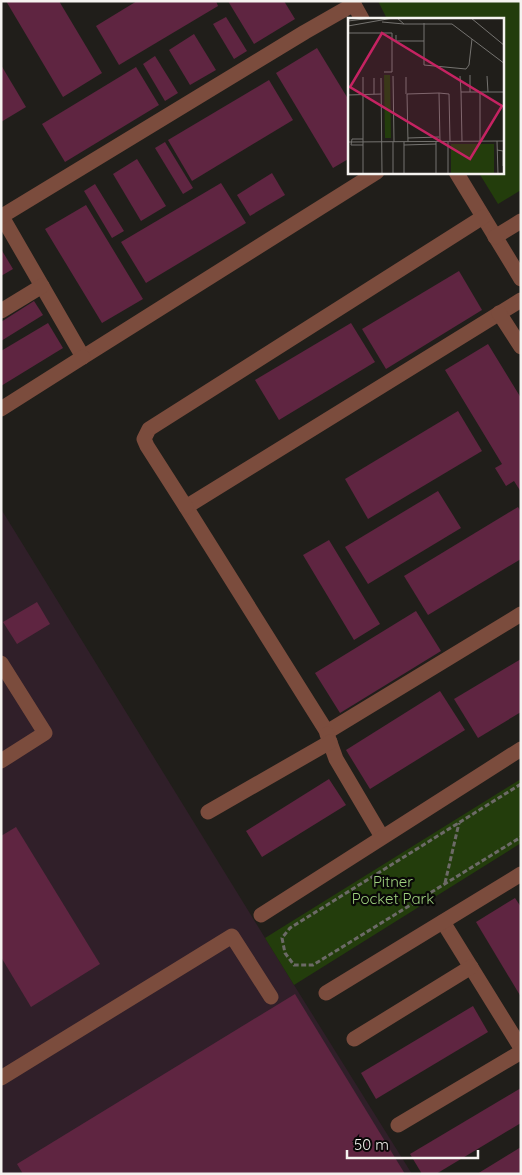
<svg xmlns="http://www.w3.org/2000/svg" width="522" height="1175" font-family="Quicksand,sans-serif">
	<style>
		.industrial { fill: #301f29 }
		.green { fill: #233d0c }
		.building { fill: #5f2541 }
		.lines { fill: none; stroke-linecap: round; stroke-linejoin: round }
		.path { stroke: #6c6a67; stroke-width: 3; stroke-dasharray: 5 2.5; stroke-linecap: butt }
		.minor { stroke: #7b4c3d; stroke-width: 15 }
		.labels { text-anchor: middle; stroke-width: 4.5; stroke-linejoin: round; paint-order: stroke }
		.park-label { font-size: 15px; fill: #9fd17e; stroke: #090807 }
		.inset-road { fill: none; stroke: #757370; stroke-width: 1 }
		.view { fill: #c52362; fill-opacity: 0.15; stroke: #c52362; stroke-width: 2.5 }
		.inset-edge { fill: none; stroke: #f5f3f0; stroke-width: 2.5 }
	</style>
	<rect width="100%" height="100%" fill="#201e1a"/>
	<polygon class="industrial" points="1,509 294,985 412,1174 1,1174"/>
	<g class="green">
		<polygon points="378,1 521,1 521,190 498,204 479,173 503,172 503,19 387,19"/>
		<polygon points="521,779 521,843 294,985 265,938"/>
	</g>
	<g class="building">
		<polygon points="6,1 59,1 102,73 63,97"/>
		<polygon points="137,1 216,1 218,6 119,65 96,26"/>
		<polygon points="228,1 284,1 295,19 254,44"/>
		<polygon points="226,17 247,51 234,59 213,24"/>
		<polygon points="194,34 216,70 190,85 169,50"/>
		<polygon points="317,48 350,102 350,158 333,168 276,73"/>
		<polygon points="155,56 178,93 165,101 143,64"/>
		<polygon points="1,65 26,107 1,122"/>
		<polygon points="136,67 159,105 65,162 42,124"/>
		<polygon points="269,80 293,120 192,181 168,140"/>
		<polygon points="165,142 193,188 183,194 155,148"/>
		<polygon points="137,159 166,206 141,221 113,174"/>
		<polygon points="272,173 285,195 250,216 237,195"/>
		<polygon points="221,183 246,223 146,283 121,242"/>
		<polygon points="95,184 124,231 112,238 84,191"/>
		<polygon points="86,205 143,299 102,323 45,229"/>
		<polygon points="1,249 13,269 1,276"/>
		<polygon points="459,271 482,310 386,369 362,329"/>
		<polygon points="34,301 43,315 1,341 1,322"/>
		<polygon points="48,323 63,348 1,386 1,351"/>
		<polygon points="351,323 375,362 279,420 255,380"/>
		<polygon points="488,344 521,398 521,492 514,481 506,486 495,468 502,464 445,370"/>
		<polygon points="458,411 482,451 368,519 345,479"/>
		<polygon points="438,491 461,528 368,584 345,547"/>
		<polygon points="518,507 521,512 521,559 428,615 404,576"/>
		<polygon points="329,540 380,624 354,640 303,555"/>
		<polygon points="37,602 50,624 17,644 3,622"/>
		<polygon points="416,611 441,651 340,713 315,673"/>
		<polygon points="521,659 521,712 478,738 454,699"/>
		<polygon points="440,691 465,730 370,789 346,750"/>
		<polygon points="329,779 346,805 262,857 246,831"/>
		<polygon points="16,827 100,964 31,1007 1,957 1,836"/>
		<polygon points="515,898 521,907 521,997 476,922"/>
		<polygon points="295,994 405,1174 23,1174 17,1164"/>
		<polygon points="473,1006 488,1032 376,1099 361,1073"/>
		<polygon points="521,1088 521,1123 436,1174 422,1174 410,1154"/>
		<polygon points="521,1147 521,1174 477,1174"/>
	</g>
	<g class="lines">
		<g class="path">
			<polyline points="521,784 290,928 282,938 285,953 294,965 313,965 521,837"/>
			<polyline points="445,883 459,823"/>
		</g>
		<g class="minor">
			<polyline points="352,1 362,19"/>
			<polyline points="456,172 521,279"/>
			<polyline points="1,215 83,357 377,172"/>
			<polyline points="2,216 305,32 354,4"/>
			<polyline points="495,237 521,221"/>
			<polyline points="521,300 186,507 327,732 521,614"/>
			<polyline points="1,311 42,286"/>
			<polyline points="499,313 521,347"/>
			<polyline points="1,409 83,357"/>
			<polyline points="186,507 147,446 144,439 149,429 483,217"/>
			<polyline points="1,663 45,733 1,761"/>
			<polyline points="327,734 336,759 382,837"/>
			<polyline points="208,812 330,742"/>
			<polyline points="261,915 521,749"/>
			<polyline points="443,922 521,1048"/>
			<polyline points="326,993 521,874"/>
			<polyline points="354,1039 471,967"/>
			<polyline points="1,1078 232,936 271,997"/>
			<polyline points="398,1125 521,1052"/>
		</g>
	</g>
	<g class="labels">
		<g class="park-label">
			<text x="393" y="887">Pitner<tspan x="393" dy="17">Pocket Park</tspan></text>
		</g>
	</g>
	<g transform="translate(348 18)">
		<rect width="156" height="156" fill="#201e1a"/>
		<path d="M36,57h6l1,63h-6zM103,126h43v30h-43z" fill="#233d0c"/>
		<path class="inset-road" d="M49,0l7,6h48l53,40M123,0l34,28M0,3l24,-3M34,4l22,2M76,5v42l42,4 3,-4 3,-26M0,8l45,-8M0,15h44v39h-8M48,17v6h28M122,57v17M45,58l1,66M112,58l1,16M139,58l1,16M15,59v97M26,60v16M33,60l1,96M132,74v49M91,75l10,1 1,47M58,76v-17M0,77l33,-1M60,120l31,-1M15,121h-11l-1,6h12M114,123l-1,-49h44M149,123l1,33M0,124l157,-1M45,124v32M56,124v32M60,124l-1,-48 32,-1 1,49M88,124v32M100,124v32M56,127l32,-1M149,132l6,1v15"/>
		<path class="view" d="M34,15l120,73 -32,53 -120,-72z"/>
		<rect width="156" height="156" class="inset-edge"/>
	</g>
	<rect width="522" height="1175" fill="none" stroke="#f5f3f0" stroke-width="5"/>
	<path d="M347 1150v8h131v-8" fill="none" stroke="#f5f3f0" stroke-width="2.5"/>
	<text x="354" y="1150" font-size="15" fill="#f5f3f0" stroke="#090807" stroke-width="4" paint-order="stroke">50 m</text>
</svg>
